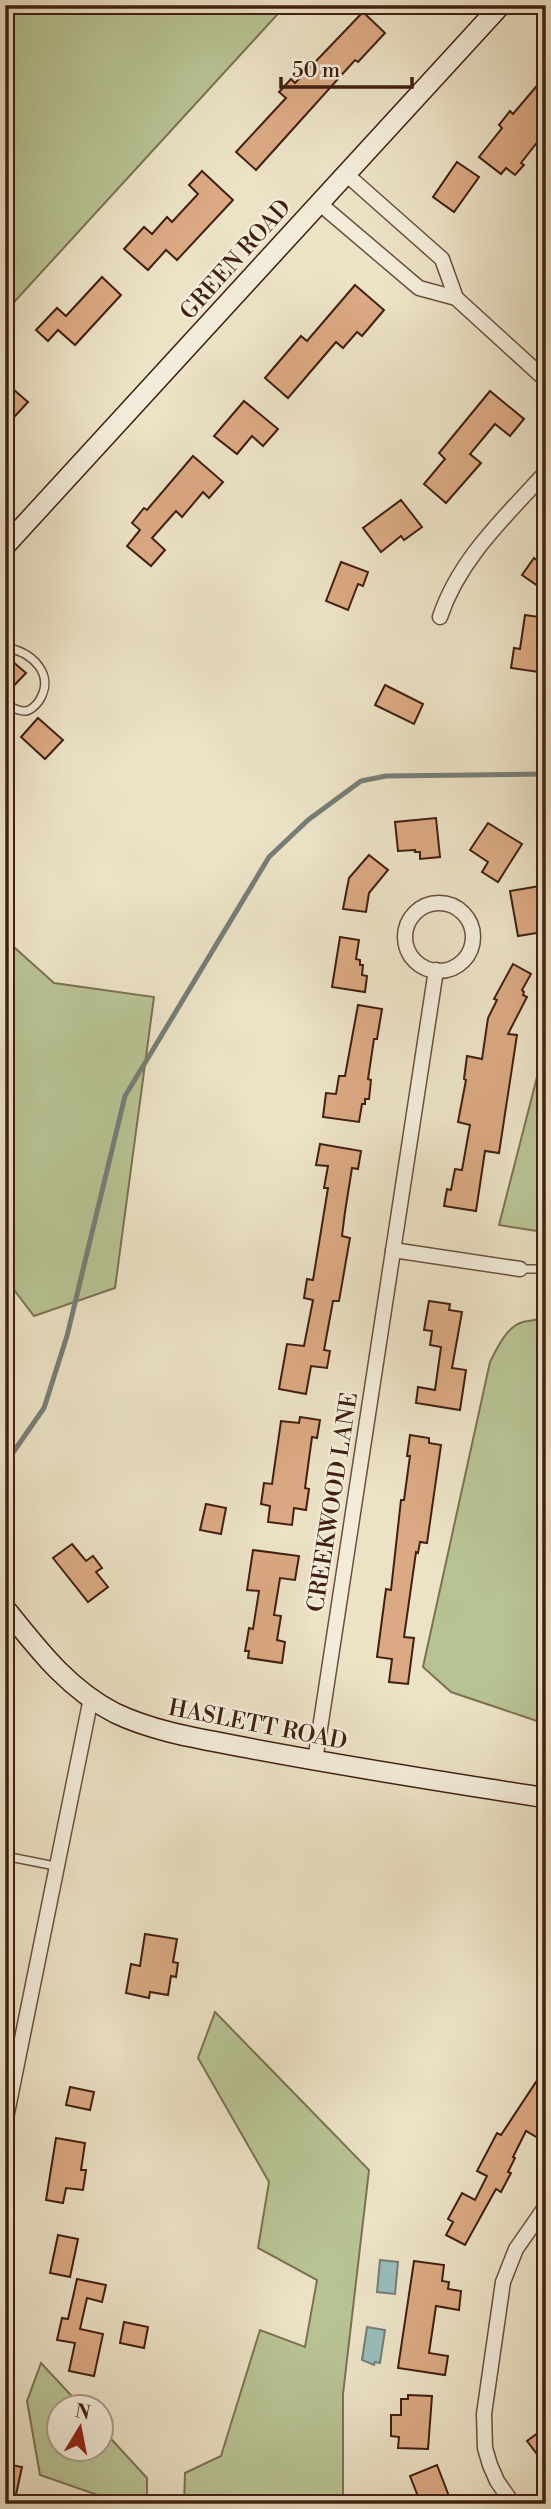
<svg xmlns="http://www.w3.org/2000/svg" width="551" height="2509" font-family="'Libre Bodoni',serif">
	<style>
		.green { fill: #b8c394; stroke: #7c7152; stroke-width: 2 }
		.water { fill: #9abdbb; stroke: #767e77; stroke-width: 2 }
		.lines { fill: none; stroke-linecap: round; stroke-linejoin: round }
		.stream { stroke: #767e77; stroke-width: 5 }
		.building { fill: #dba983; stroke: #411f11; stroke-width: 2 }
		.lane-casing { stroke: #6c503e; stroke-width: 10 }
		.street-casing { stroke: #6c503e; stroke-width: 17 }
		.secondary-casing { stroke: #411f11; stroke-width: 22 }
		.lane { stroke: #f3ecda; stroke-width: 7 }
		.street { stroke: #f3ecda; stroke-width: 14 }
		.secondary { stroke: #f3ecda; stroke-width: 19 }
		.labels { text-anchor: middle; stroke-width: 5; stroke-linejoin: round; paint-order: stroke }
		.street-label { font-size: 23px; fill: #411f11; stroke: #f3ecda }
	</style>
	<rect width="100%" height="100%" fill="#ece2c6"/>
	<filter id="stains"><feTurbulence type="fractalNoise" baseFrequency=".00286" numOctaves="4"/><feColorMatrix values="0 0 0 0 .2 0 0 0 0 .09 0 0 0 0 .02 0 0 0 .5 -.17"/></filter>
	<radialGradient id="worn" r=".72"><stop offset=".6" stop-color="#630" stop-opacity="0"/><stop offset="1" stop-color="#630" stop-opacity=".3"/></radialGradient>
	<g class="green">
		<polygon points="5,5 286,5 5,312"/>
		<polygon points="5,939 54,983 154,997 115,1288 34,1316 5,1278"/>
		<polygon points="546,1042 546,1230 543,1232 499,1225"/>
		<path d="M546,1316v408l-95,-32 -28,-25 67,-305c7,-14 17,-36 33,-40 10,-2 13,-1 23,-6z"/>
		<polygon points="215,2012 369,2170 343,2394 343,2504 184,2504 185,2473 221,2456 260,2330 305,2347 317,2280 258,2248 269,2182 198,2058"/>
		<polygon points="41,2363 82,2407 60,2408 60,2450 102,2450 102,2429 147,2478 147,2504 113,2504 112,2500 40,2475 27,2401"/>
	</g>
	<g class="water">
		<polygon points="380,2260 398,2262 395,2294 377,2292"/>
		<polygon points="367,2327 385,2330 380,2363 375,2362 374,2365 362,2360"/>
	</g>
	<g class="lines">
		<polyline class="stream" points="5,1464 44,1408 67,1336 125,1096 269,857 308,820 361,781 386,776 546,774"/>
	</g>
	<g class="building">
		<polygon points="363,12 385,33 358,62 355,60 256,170 236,152 286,98 279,92 291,79 295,83"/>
		<polygon points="546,75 546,131 521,163 524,165 515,175 506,168 501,174 479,157 502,128 499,125 510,111 513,114"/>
		<polygon points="457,162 479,177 454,212 433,197"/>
		<polygon points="202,171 233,200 177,260 166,250 148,270 124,249 144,227 152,234 167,217 172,222 198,194 189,185"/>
		<polygon points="102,277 121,295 75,345 58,330 48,341 36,330 57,308 66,316"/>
		<polygon points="355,285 384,310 362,336 357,332 343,348 336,342 288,398 265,378 301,336 307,341"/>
		<polygon points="5,382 28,402 5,427"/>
		<polygon points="490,391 524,419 510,436 495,424 470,454 481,463 446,503 424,484 445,459 439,453"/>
		<polygon points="244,401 278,429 263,446 252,436 237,454 214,436"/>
		<polygon points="193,456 223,482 209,498 203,492 182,517 176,511 152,538 165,550 151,566 127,546 140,530 132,523 144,508 147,510"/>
		<polygon points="401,500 422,527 404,540 401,536 381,552 363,528"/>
		<polygon points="534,558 546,567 546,575 538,586 522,575"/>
		<polygon points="341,562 368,572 363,586 358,584 348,610 326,601"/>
		<polygon points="525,615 546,618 546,673 511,668 514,648 520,649"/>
		<polygon points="12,661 26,673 5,695 5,669"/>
		<polygon points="385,685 423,704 414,724 375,705"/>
		<polygon points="38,718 63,740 45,759 21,737"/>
		<polygon points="436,818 440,857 420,859 420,852 415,852 415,850 398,851 395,822"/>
		<polygon points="488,823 522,844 498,882 482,872 488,862 470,850"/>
		<polygon points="369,855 388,870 369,893 366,912 343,909 349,878"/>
		<polygon points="546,885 546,920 541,921 543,932 518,936 510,891"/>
		<polygon points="340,937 359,940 356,959 360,960 360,965 363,965 362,975 367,976 365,992 332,987"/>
		<polygon points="513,964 531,974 522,990 524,992 523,995 527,997 508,1034 517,1035 499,1153 485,1151 476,1211 444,1206 447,1189 451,1190 455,1169 462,1170 470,1125 458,1122 466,1080 464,1079 467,1056 482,1059 488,1018 497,1000 494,999"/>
		<polygon points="358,1005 382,1009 377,1039 374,1039 368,1079 371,1080 369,1099 365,1099 365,1104 362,1104 359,1122 323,1117 326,1093 336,1094 339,1076 345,1076"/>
		<polygon points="320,1144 361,1151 358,1169 352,1168 345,1212 342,1236 350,1238 339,1301 333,1301 324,1350 330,1351 327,1368 311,1366 306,1394 279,1389 287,1344 304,1346 313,1300 304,1298 307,1279 313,1280 328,1188 324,1188 328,1166 316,1165"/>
		<polygon points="429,1301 450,1304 449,1310 462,1312 452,1368 466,1370 460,1410 416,1403 418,1387 435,1390 441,1347 430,1345 432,1331 424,1330"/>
		<polygon points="300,1417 320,1420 317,1438 312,1437 305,1488 309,1489 306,1510 294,1508 292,1525 268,1522 270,1506 261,1504 264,1483 272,1484 281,1421 299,1423"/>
		<polygon points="410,1435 429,1438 429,1443 441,1445 427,1543 420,1542 418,1553 416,1552 404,1637 414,1638 408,1684 389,1682 392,1659 377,1657 386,1589 391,1590 401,1500 404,1500 410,1456 407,1456"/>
		<polygon points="206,1504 226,1508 221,1534 200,1530"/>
		<polygon points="72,1544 86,1561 93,1556 102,1568 96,1572 108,1587 88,1602 53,1558"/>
		<polygon points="253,1550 299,1556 295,1580 280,1578 274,1615 281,1616 277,1640 285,1642 282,1663 248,1658 249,1651 245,1651 249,1628 253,1629 259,1591 247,1590"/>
		<polygon points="145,1934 177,1939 173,1962 178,1963 176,1977 171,1976 168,1995 150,1992 149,1998 126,1993 131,1964 140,1966"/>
		<polygon points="536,2082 546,2089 546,2126 538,2138 526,2131 513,2157 515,2158 508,2172 511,2173 501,2192 496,2189 465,2245 446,2235 453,2222 448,2219 462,2193 475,2200 487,2176 477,2171 497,2133 501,2135"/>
		<polygon points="70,2087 94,2092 90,2110 66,2105"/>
		<polygon points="56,2138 85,2143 81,2170 86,2170 83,2190 66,2188 63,2203 46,2200"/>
		<polygon points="58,2235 78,2239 70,2277 50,2273"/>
		<polygon points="414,2261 444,2265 442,2281 449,2282 448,2289 461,2291 459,2310 436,2306 429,2353 448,2356 445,2375 398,2368"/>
		<polygon points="77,2279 106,2285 102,2302 87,2298 80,2329 103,2334 94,2376 69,2371 75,2343 57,2340 62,2318 68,2319"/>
		<polygon points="124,2322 148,2327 144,2348 120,2343"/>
		<polygon points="408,2395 432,2396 428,2449 398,2448 399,2437 391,2436 391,2415 401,2415 401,2399 408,2399"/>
		<polygon points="546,2427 546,2466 527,2441"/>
		<polygon points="5,2464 22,2467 14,2504 5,2504"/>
		<polygon points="437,2465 452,2504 421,2504 410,2476"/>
	</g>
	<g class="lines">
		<defs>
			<g id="lane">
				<path d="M5,647c27,5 51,27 34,54 -3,4 -7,9 -13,10 -7,1 -15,-4 -21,-7"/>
				<polyline points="520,1269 546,1269"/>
				<polyline points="5,1856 55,1866"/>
			</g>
			<g id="street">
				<polyline points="346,174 442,259 456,298 546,380"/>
				<polyline points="319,203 419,288 456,298"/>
				<path d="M440,617c19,-58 66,-101 106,-145"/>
				<circle cx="439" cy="937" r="34"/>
				<polyline points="393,1250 520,1269"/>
				<polyline points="315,1761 436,970"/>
				<polyline points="5,2123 91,1698"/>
				<polyline points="513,2504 497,2481 490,2465 485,2448 484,2414 503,2282 516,2249 546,2206"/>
			</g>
			<g id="secondary">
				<polyline points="5,546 501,5"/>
				<path d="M5,1608c32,40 63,81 110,105 42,20 88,26 133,35 99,19 198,34 298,50"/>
			</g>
		</defs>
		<use href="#lane" class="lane-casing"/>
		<use href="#street" class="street-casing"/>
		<use href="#secondary" class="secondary-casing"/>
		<use href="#lane" class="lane"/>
		<use href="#street" class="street"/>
		<use href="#secondary" class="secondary"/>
	</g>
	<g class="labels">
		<g class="street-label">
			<text transform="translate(235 259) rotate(-48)" y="8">GREEN ROAD</text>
			<text transform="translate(332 1502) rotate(-81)" y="8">CREEKWOOD LANE</text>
			<text transform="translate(258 1724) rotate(11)" y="8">HASLETT ROAD</text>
		</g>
	</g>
	<rect width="551" height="2509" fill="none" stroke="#ece2c6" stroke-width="28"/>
	<rect x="7" y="7" width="537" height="2495" fill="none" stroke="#411f11" stroke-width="3.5"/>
	<rect x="14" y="14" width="523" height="2481" fill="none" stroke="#411f11" stroke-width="2"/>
	<g transform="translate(80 2428) rotate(10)"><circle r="33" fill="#f3ecda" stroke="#ac9a8a" stroke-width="2"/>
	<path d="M0-5L12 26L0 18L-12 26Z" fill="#8f2418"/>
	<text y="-10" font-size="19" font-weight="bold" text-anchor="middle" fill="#411f11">N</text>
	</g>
	<path d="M281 77v10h131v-10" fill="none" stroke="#411f11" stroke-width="3.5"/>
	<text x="292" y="77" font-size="21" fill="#411f11" stroke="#f3ecda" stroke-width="5" paint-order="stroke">50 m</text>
	<rect width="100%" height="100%" filter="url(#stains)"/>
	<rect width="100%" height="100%" fill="url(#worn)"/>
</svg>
